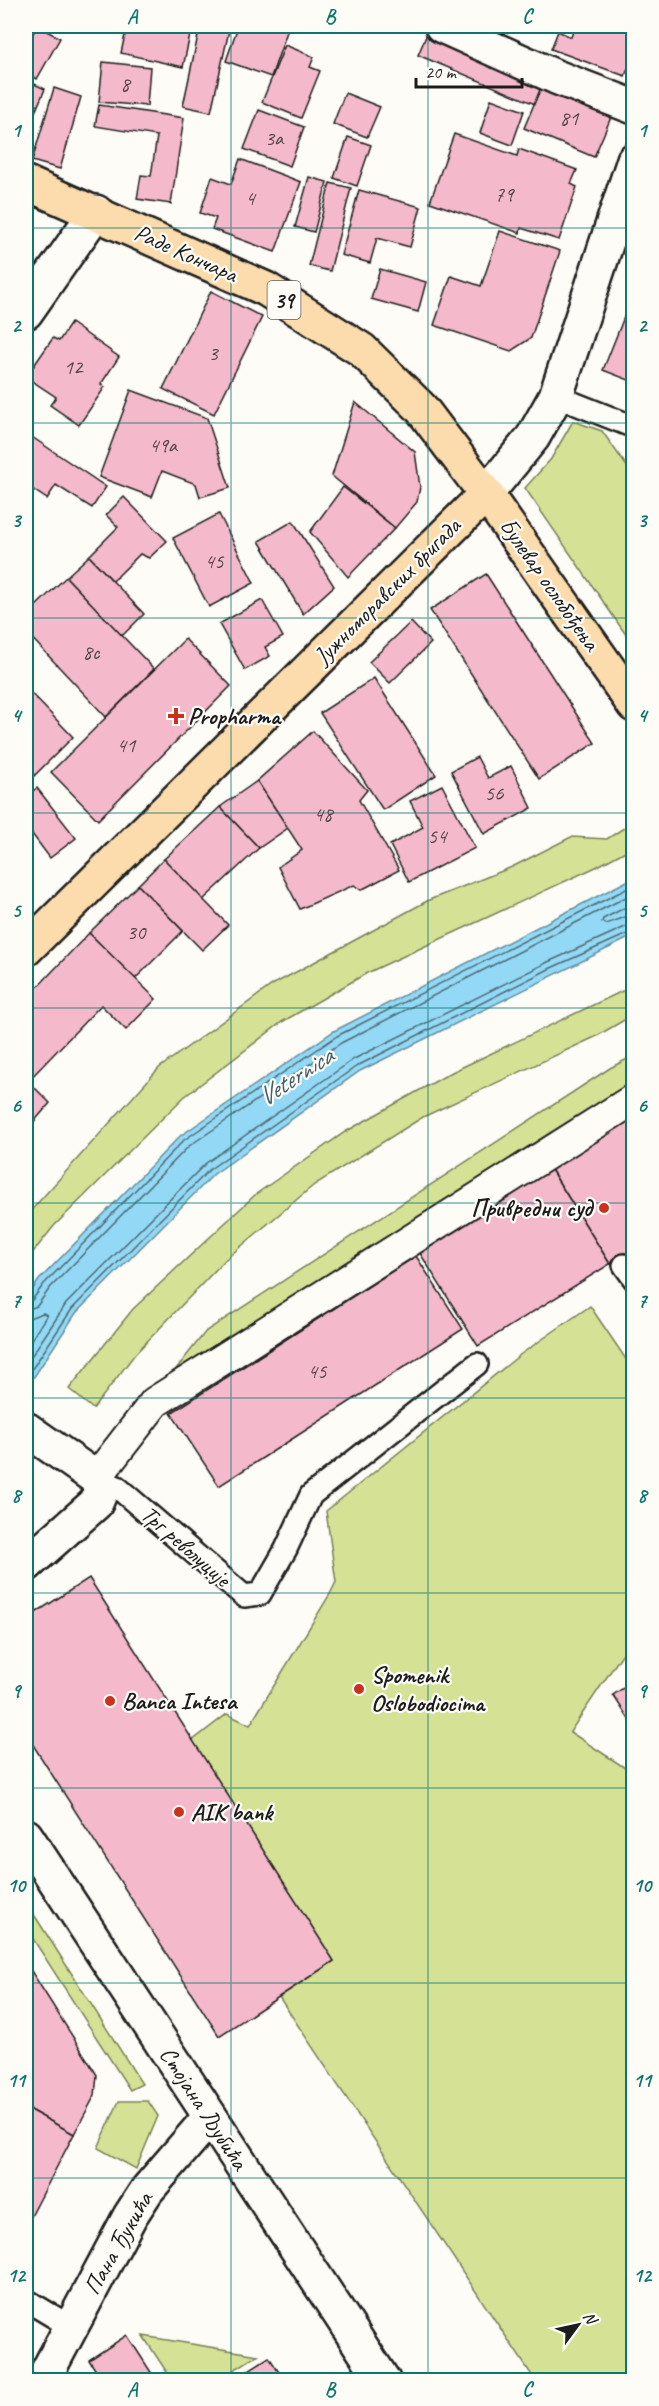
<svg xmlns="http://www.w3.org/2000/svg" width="659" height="2406" font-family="Caveat,sans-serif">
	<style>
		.green { fill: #d5e295; stroke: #787f58; stroke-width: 1.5 }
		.water { fill: #93d9f5; stroke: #638d9e; stroke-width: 1.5 }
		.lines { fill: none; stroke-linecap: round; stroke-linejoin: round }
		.shore { stroke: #4c6873; stroke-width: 1.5 }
		.building { fill: #f4bacc; stroke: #1c1c1c; stroke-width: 1.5 }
		.service-casing { stroke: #1c1c1c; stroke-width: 26 }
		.pedestrian-casing { stroke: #1c1c1c; stroke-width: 34 }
		.minor-casing { stroke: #1c1c1c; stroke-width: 38 }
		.tertiary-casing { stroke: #1c1c1c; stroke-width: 38 }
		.primary-casing { stroke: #1c1c1c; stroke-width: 38 }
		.service { stroke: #fdfcf7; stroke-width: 21 }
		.pedestrian { stroke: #fdfcf7; stroke-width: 30 }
		.minor { stroke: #fdfcf7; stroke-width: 33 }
		.tertiary { stroke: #fdfcf7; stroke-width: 33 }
		.primary { stroke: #fcdcac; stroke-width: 33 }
		.grid { fill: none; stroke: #0f766e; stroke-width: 1.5; stroke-opacity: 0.55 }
		.poi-dot { fill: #c8321e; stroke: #fdfcf7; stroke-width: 2 }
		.labels { text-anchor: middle; stroke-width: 4.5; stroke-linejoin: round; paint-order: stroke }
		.number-label { font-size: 21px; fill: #524448 }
		.shield { fill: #fdfcf7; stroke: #605f5e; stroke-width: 1.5 }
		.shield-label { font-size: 22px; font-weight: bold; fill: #1c1c1c }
		.street-label { font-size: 24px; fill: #1c1c1c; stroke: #fdfcf7 }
		.poi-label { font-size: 24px; font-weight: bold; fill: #1c1c1c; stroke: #fdfcf7; text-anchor: start }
		.water-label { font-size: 26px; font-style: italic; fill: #465e68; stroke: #fdfcf7 }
		.neatline { fill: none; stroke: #0f766e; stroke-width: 2 }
		.grid-label { font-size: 20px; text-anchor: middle; font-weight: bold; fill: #0f766e }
	</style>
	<rect width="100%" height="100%" fill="#fdfcf7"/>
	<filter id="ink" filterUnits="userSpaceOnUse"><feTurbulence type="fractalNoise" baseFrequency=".0167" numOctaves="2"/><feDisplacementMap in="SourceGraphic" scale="12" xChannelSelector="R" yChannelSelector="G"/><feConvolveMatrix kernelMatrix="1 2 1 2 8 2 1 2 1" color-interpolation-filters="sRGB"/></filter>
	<g filter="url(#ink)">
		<g class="green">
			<polygon points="573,421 602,431 633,475 633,645 525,488 551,459"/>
			<polygon points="633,822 633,847 596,867 367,973 282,1022 184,1097 54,1226 26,1261 26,1216 159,1068 272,985 429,900 512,867 571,837 607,839"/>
			<polygon points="633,986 633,1015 595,1037 423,1117 314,1185 226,1259 135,1354 93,1409 69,1389 133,1309 256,1194 345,1132 452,1072"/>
			<polygon points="633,1056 633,1092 154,1397 206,1331 610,1068"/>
			<polygon points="590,1306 634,1371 633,1638 570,1732 633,1773 633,2380 535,2380 279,1997 334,1961 192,1741 227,1714 250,1725 330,1594 336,1582 326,1511 521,1354"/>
			<polygon points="26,1902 142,2084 130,2090 26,1928"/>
			<polygon points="119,2101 148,2101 158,2116 136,2169 98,2148"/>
			<polygon points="143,2336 258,2355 218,2380 172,2380"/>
		</g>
		<polygon class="water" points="633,878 633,936 360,1071 214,1174 76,1313 26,1389 26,1299 39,1280 180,1136 334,1031"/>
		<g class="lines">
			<g class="shore">
				<polyline points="634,903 603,919 602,922 606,924 634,914"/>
				<polyline points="26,1302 32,1300 44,1284 184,1140 337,1036 634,885"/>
				<polyline points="26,1310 37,1306 50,1288 189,1146 341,1043 634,893"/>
				<polyline points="26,1319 43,1313 47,1315 26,1348"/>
				<polyline points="26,1364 66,1304 206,1163 354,1059 548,962 634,923"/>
				<polyline points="26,1378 72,1309 210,1169 357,1066 551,968 634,931"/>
			</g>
		</g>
		<g class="building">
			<polygon points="37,26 60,38 37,79 26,73 26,47"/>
			<polygon points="127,26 192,26 183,67 121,53"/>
			<polygon points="200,26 230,26 211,112 183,106"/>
			<polygon points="238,26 289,26 271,77 226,61"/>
			<polygon points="575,26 634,26 634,54 625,76 551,49 558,31 571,37"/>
			<polygon points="429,29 545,78 535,104 418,55"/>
			<polygon points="285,45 314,57 310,67 320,71 301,118 262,102"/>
			<polygon points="103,62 150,67 147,106 99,102"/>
			<polygon points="545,78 615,108 594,157 524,128"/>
			<polygon points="26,80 45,89 26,133"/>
			<polygon points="54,88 81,97 60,169 32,161"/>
			<polygon points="345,93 380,107 367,137 333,124"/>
			<polygon points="491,99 524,111 512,145 480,133"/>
			<polygon points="99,105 184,118 171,204 137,199 141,175 151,176 157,136 95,126"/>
			<polygon points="259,110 304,127 290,166 244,149"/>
			<polygon points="454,134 517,156 519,149 577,170 571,184 577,187 559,240 521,228 520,233 430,202"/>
			<polygon points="348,137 371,145 357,186 334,178"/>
			<polygon points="240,159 301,182 275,252 212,229 216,218 200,213 212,177 231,184"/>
			<polygon points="309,177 327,182 314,232 295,227"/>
			<polygon points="330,183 351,188 330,271 309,266"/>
			<polygon points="359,190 421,207 410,247 377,238 370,263 341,255"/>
			<polygon points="500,231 560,251 531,338 511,351 434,325 451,276 481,286"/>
			<polygon points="380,269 426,282 418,312 371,299"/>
			<polygon points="211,291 262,317 214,414 163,389"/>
			<polygon points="634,292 634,382 603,370"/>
			<polygon points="71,323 119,357 101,384 105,387 79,425 50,405 56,397 26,377 53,338 59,341"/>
			<polygon points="131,390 207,418 230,488 200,497 196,484 162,471 152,497 99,477"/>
			<polygon points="355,402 415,452 420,487 417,502 395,528 332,476"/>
			<polygon points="26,433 106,487 92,508 56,485 47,499 26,485"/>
			<polygon points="343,487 395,528 348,577 310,532"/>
			<polygon points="124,497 167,541 149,558 140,554 113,581 89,556 118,527 106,515"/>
			<polygon points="219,514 254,583 209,607 173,538"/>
			<polygon points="293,521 334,586 303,614 259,541"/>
			<polygon points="89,556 144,614 122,636 66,577"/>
			<polygon points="486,574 595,743 539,779 430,610"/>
			<polygon points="66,577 154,669 106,717 26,632 26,595 36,606"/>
			<polygon points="262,600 283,637 265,647 270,656 245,670 219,624"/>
			<polygon points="411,622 431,643 390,683 369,662"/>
			<polygon points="185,639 231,686 98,820 51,772"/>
			<polygon points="374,678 436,775 383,810 320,713"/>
			<polygon points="29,691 73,737 26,784 26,695"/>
			<polygon points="313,731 367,790 359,800 399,870 361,890 354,885 300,909 278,867 302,850 257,781"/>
			<polygon points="477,757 488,778 511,766 532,808 484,834 451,771"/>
			<polygon points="257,781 288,828 259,848 220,807"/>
			<polygon points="442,785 475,848 409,882 390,845 423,827 410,801"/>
			<polygon points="37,788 76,838 50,858 26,826 26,796"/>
			<polygon points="220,807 259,848 203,900 164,859"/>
			<polygon points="164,859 228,925 202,950 138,885"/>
			<polygon points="138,885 183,931 135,979 89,933"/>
			<polygon points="89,933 156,999 126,1030 101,1005 28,1081 26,1079 26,999"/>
			<polygon points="26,1079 50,1103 26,1131"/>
			<polygon points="634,1114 634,1249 610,1264 550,1168"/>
			<polygon points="550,1168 610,1264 478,1346 418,1250"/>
			<polygon points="416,1256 463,1329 219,1486 171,1413"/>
			<polygon points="89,1578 334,1961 219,2036 26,1734 26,1619"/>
			<polygon points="634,1681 634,1727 613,1695"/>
			<polygon points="26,1963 97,2075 95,2095 74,2134 26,2108"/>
			<polygon points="26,2108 74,2134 26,2226"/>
			<polygon points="127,2335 156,2380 102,2380 89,2360"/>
			<polygon points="269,2357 284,2380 233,2380"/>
		</g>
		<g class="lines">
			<defs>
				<g id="service">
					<polyline points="556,396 634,427"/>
					<polyline points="624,1265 634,1279"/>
					<polyline points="96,1478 117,1487 244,1596 260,1594 286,1549 311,1495 477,1364"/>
					<polyline points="26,2300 71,2327"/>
				</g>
				<polyline id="pedestrian" points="96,1478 155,1402 634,1099"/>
				<g id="minor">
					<polyline points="442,26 556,77 634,107"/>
					<polyline points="26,312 96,212"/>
					<polyline points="43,2380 130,2216 147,2190 210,2117"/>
				</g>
				<g id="tertiary">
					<polyline points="486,494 533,437 556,396 634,160"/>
					<polyline points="26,1429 96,1478 101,1491 96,1503 26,1565"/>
					<polyline points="26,1836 383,2380"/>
				</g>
				<g id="primary">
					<polyline points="26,183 266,289 362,350 421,408 486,494 634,705"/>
					<polyline points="26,949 486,494"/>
				</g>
			</defs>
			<use href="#service" class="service-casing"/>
			<use href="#pedestrian" class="pedestrian-casing"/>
			<use href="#minor" class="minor-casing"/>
			<use href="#tertiary" class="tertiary-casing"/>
			<use href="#primary" class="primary-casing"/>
			<use href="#service" class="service"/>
			<use href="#pedestrian" class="pedestrian"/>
			<use href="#minor" class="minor"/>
			<use href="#tertiary" class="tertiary"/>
			<use href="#primary" class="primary"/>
		</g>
	</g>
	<path class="grid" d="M231,26v2354M428,26v2354M26,228h608M26,423h608M26,618h608M26,813h608M26,1008h608M26,1203h608M26,1398h608M26,1593h608M26,1788h608M26,1983h608M26,2178h608"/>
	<g class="poi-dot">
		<path d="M173 707h6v6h6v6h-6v6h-6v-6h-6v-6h6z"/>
		<circle cx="604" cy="1208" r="6"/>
		<circle cx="359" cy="1689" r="6"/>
		<circle cx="110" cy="1701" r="6"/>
		<circle cx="179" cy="1812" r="6"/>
	</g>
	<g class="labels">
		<g class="number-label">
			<text x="125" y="91">8</text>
			<text x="569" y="125">81</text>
			<text x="274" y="145">3a</text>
			<text x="504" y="201">79</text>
			<text x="250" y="205">4</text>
			<text x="213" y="360">3</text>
			<text x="73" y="374">12</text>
			<text x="163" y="452">49a</text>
			<text x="214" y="568">45</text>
			<text x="91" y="659">8c</text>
			<text x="126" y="752">41</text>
			<text x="494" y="800">56</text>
			<text x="323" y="821">48</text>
			<text x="437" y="843">54</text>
			<text x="136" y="939">30</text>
			<text x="317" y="1378">45</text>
		</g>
		<rect class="shield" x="267.5" y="281" width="33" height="38" rx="4.5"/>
		<g class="shield-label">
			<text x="284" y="308">39</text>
		</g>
		<g class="street-label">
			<text transform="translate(186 253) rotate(24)" y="8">Раде Кончара</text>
			<text transform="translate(550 584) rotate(55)" y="8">Булевар ослобођења</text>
			<text transform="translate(387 591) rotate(-45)" y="8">Јужноморавских бригада</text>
			<text transform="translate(186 1546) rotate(41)" y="8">Трг револуције</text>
			<text transform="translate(204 2108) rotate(57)" y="8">Стојана Љубића</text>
			<text transform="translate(118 2243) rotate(-60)" y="8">Пана Ђукића</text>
		</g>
		<g class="poi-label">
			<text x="188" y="724">Propharma</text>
			<text x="592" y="1216" text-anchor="end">Привредни суд</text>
			<text x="371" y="1683">Spomenik<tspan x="371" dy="28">Oslobodiocima</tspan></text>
			<text x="122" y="1709">Banca Intesa</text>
			<text x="191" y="1820">AIK bank</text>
		</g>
		<g class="water-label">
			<text transform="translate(295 1076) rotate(-33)" y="9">Veternica</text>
		</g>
	</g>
	<rect width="659" height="2406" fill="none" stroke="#fdfcf7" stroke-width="66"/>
	<g transform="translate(578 2325) rotate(57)" stroke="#fdfcf7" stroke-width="4.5" paint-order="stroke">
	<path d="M0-4.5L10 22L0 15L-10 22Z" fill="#1c1c1c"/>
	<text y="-9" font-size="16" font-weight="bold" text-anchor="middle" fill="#1c1c1c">N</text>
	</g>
	<path d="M416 78v9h106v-9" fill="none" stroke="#1c1c1c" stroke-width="3"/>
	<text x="425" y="78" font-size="18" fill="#1c1c1c" stroke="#fdfcf7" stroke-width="4.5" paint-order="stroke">20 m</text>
	<rect x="33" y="33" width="593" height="2340" class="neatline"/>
	<g class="grid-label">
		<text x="132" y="23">A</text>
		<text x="330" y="23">B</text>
		<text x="527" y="23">C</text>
		<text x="16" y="137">1</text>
		<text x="642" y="137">1</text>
		<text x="16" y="332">2</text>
		<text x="642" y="332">2</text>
		<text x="16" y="527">3</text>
		<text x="642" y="527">3</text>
		<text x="16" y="722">4</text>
		<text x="642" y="722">4</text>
		<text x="16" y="917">5</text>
		<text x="642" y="917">5</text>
		<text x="16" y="1112">6</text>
		<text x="642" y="1112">6</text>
		<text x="16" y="1307">7</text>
		<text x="642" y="1307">7</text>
		<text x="16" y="1502">8</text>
		<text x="642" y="1502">8</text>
		<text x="16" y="1697">9</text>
		<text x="642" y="1697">9</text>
		<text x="16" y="1892">10</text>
		<text x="642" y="1892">10</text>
		<text x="16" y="2087">11</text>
		<text x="642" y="2087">11</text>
		<text x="16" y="2282">12</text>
		<text x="642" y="2282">12</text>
		<text x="132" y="2396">A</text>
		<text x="330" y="2396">B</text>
		<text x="527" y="2396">C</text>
	</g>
</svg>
